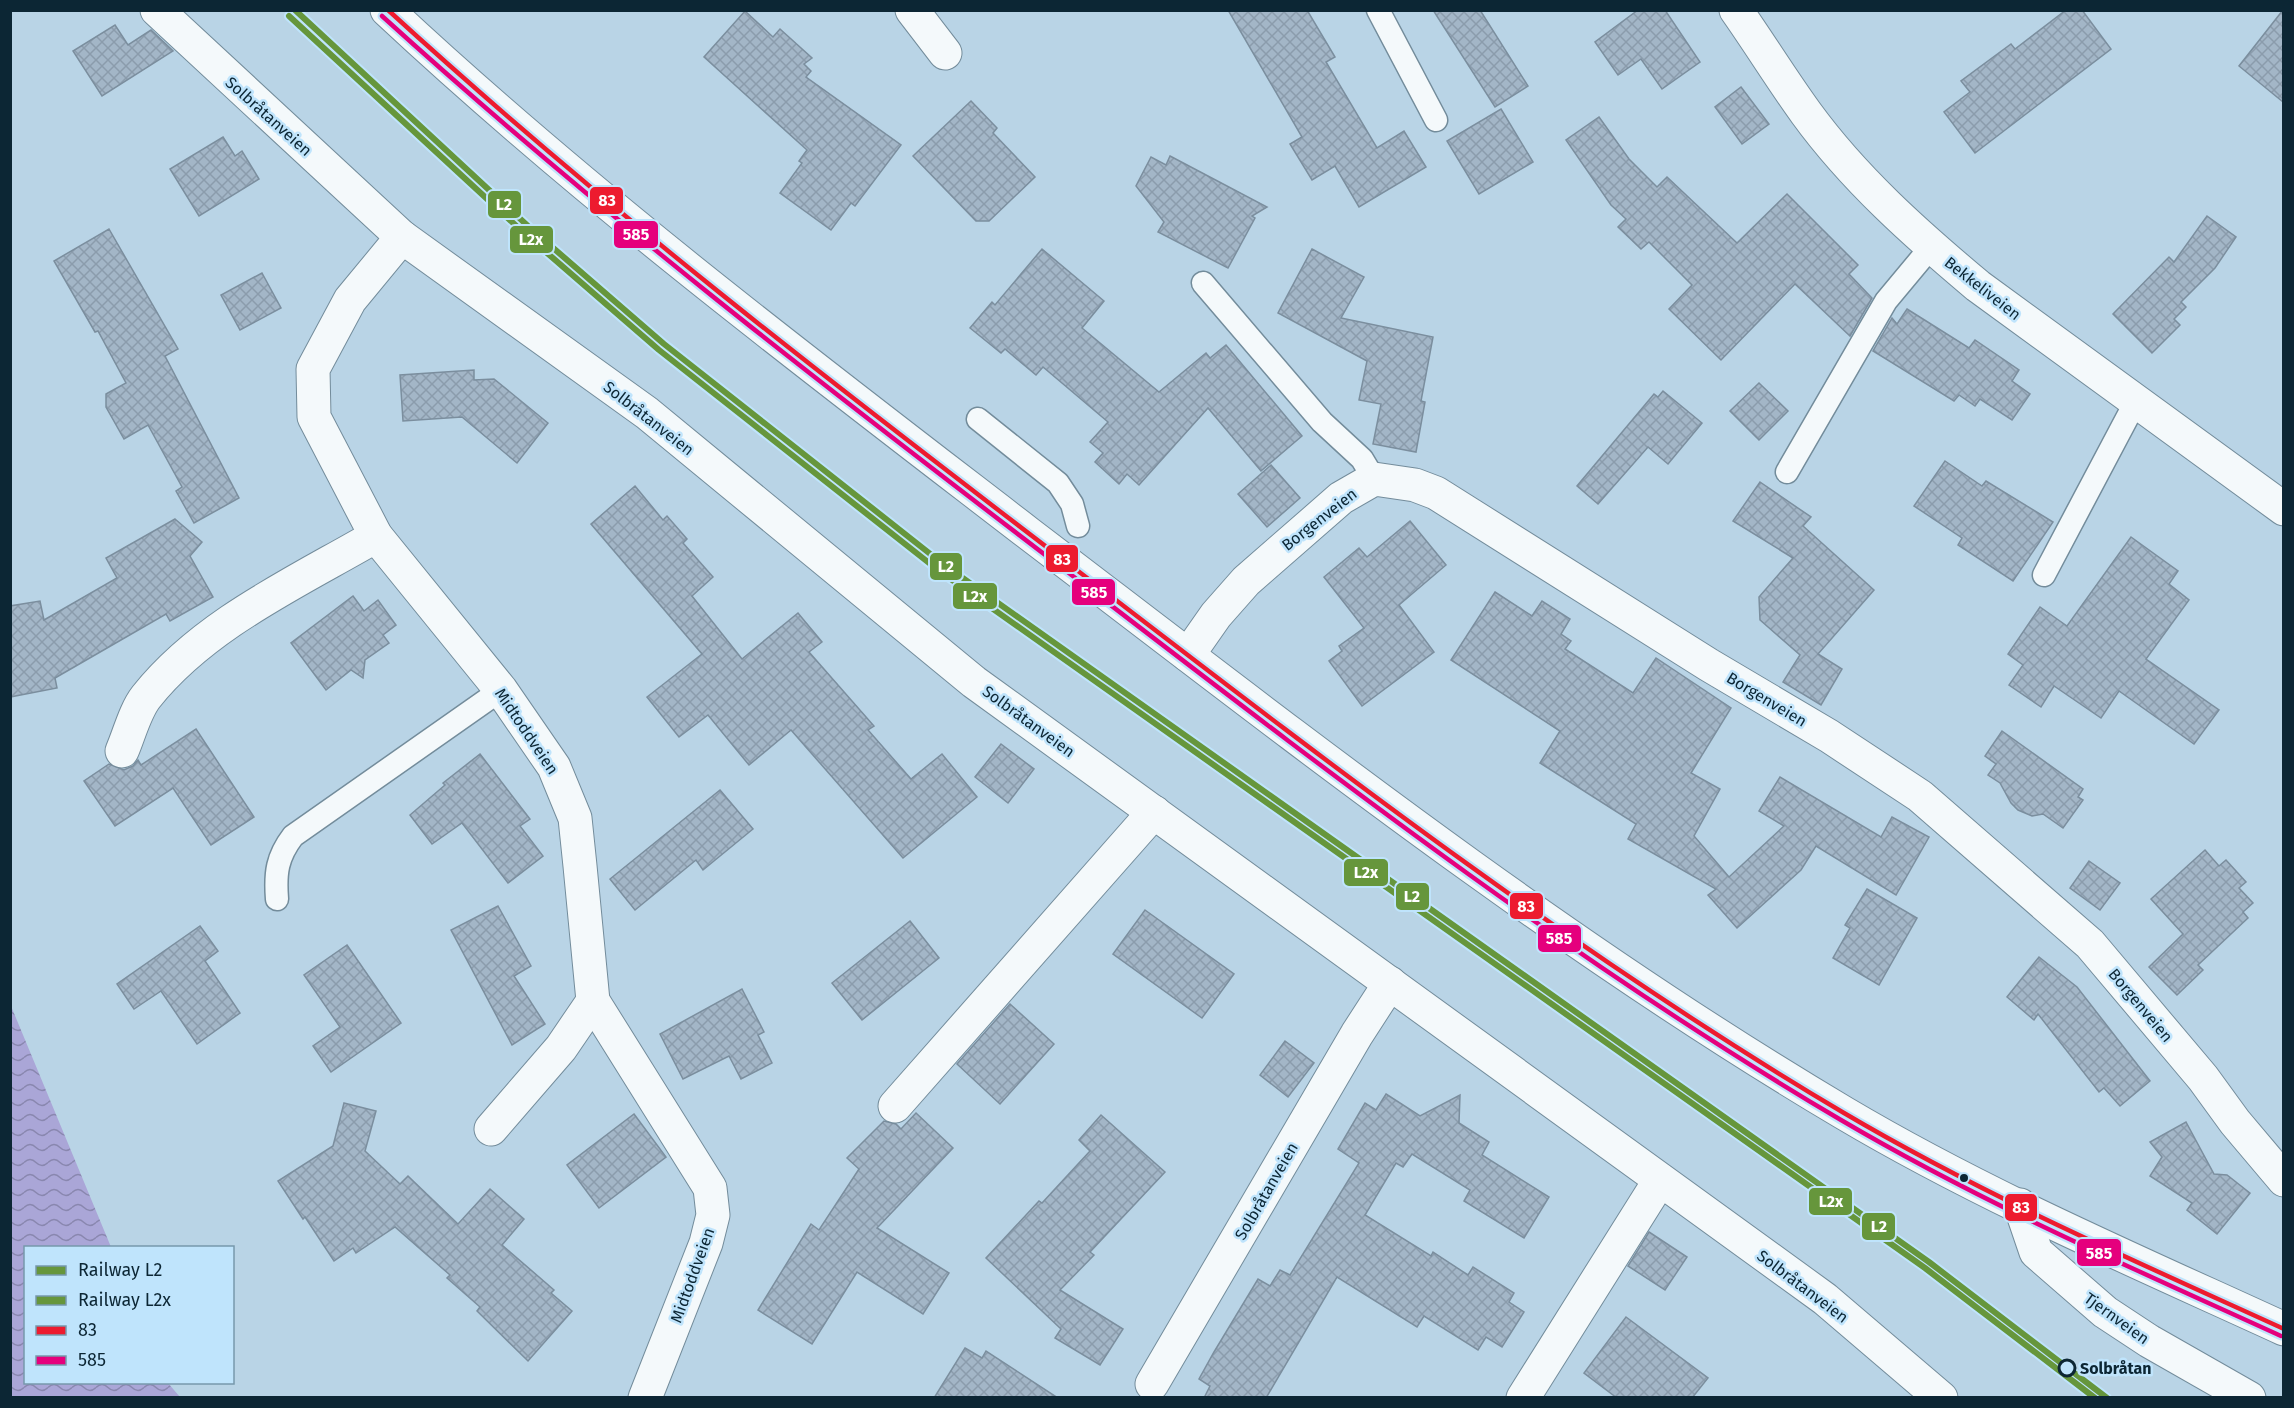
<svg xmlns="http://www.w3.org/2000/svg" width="2294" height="1408" font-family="'Fira Sans',sans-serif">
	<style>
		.water { fill: url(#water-waves) }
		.building { fill: url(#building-cross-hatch); stroke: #7b8e9e; stroke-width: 1.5 }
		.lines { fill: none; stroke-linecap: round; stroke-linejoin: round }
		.service-casing { stroke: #738c9b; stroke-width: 25 }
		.minor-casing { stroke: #738c9b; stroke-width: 35 }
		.tertiary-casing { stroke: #738c9b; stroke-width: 35 }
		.primary-casing { stroke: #738c9b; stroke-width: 35 }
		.service { stroke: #f4f9fb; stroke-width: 22 }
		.minor { stroke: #f4f9fb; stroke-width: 33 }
		.tertiary { stroke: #f4f9fb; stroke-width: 33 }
		.primary { stroke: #f4f9fb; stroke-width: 33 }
		.bus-1-casing { stroke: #bfe4fc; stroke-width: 9 }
		.bus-2-casing { stroke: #bfe4fc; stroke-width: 9 }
		.bus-1 { stroke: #ed1b2f; stroke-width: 4.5 }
		.bus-2 { stroke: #e5007d; stroke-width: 4.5 }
		.rail-1-casing { stroke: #bfe4fc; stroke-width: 10 }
		.rail-2-casing { stroke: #bfe4fc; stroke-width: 10 }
		.rail-1 { stroke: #66963c; stroke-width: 6 }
		.rail-2 { stroke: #66963c; stroke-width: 6 }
		.bus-dot { fill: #0c2634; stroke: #bfe4fc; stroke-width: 2 }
		.stop-dot { fill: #bfe4fc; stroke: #0c2634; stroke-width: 3 }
		.labels { text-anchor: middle; stroke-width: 5; stroke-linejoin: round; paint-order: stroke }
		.street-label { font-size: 16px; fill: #0c2634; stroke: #bfe4fc }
		.stop-label { font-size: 16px; font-weight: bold; fill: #0c2634; stroke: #bfe4fc; text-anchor: start }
		.line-badge { stroke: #bfe4fc; stroke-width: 2 }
		.badge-label { font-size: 16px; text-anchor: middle; font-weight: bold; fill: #fff }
	</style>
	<defs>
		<pattern id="water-waves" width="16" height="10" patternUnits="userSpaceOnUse" patternTransform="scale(1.5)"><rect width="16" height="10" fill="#aaa6d7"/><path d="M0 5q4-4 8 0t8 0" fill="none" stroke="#8987af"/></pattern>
		<pattern id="building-cross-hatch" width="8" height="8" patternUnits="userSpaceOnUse" patternTransform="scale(1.5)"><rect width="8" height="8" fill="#a3b6c7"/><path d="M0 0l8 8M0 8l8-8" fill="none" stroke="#8b9cac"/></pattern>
	</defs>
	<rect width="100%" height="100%" fill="#b9d4e6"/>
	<polygon class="water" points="11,1006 111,1247 26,1248 26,1382 168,1383 180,1397 11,1397"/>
	<g class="building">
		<polygon points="1228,10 1307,10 1335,57 1326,62 1377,148 1404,131 1426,167 1359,207 1335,166 1312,180 1290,144 1302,137"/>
		<polygon points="1433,10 1480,10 1528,86 1495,107"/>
		<polygon points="1638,10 1665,10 1700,62 1662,89 1641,59 1618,75 1595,42"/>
		<polygon points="2066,10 2082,10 2111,49 1975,153 1944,112 1970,92 1961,81 2011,44 2015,49"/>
		<polygon points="2283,10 2283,102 2239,66"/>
		<polygon points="745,11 773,37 780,29 812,58 804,64 811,71 806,77 901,145 855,206 851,203 831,230 780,193 802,163 799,161 807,150 704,57"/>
		<polygon points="115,25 128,45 151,30 173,51 102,96 73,51"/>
		<polygon points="1741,87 1769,124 1742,144 1715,107"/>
		<polygon points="971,101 997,128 993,133 1035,177 989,221 976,221 913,156"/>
		<polygon points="1501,109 1533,162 1479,194 1447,141"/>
		<polygon points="1599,117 1629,159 1657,187 1667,177 1737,243 1787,194 1858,265 1849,274 1872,298 1850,336 1795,284 1721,360 1669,309 1692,285 1649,242 1641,249 1618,227 1626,219 1611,205 1566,140"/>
		<polygon points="223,137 235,156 242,151 259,179 199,216 170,169"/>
		<polygon points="1170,156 1267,207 1252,216 1255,218 1228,268 1158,232 1164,222 1136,186 1151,157 1166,165"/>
		<polygon points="2207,216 2236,237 2215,268 2181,302 2186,307 2174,319 2180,325 2152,353 2113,314 2169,257 2174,262"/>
		<polygon points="109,229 178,349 165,356 239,498 194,523 176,491 182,487 148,425 124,439 106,407 106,394 126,383 98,331 95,332 54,261"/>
		<polygon points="1042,249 1104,301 1082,328 1159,392 1206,353 1210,358 1226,345 1302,436 1261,471 1208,408 1139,485 1127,474 1119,484 1095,462 1103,453 1090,442 1108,422 1043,367 1036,375 1005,349 1001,353 970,328 992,302 995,305"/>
		<polygon points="1312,249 1364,277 1341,318 1433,337 1421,401 1425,402 1416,452 1373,444 1381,404 1359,400 1367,361 1278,313"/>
		<polygon points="262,273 281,308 240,330 221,295"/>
		<polygon points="1907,309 1969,348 1975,340 2019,370 2012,381 2030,394 2012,420 1980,399 1975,406 1959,395 1954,401 1873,351 1892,318 1897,324"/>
		<polygon points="474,370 474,380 494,379 548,423 517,463 462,417 403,421 400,375"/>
		<polygon points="1759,383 1788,411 1759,440 1730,411"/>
		<polygon points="1663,391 1702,423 1668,464 1648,447 1598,504 1577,486 1654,394 1658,397"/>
		<polygon points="1945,461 1982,486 1986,481 2053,522 2013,581 1958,545 1962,538 1914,506"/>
		<polygon points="1271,465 1300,498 1267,527 1238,494"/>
		<polygon points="1760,482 1811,517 1803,526 1874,590 1818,654 1842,669 1821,705 1783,682 1800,655 1760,620 1759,597 1793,558 1733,521"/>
		<polygon points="635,486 663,520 667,516 687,539 683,543 713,577 692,596 742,659 798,613 822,642 809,652 874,726 868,730 911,779 942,754 977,797 903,858 791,730 749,765 708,715 679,737 647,697 702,654 591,524"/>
		<polygon points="175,519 202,542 190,556 213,597 170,621 166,614 55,678 57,688 10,697 10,606 40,601 44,620 117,578 106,558"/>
		<polygon points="1410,521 1446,565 1399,605 1434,652 1362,706 1329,661 1342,651 1339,646 1364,628 1324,577 1359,548 1367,557"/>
		<polygon points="2131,537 2178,571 2169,584 2189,600 2146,659 2219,710 2194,744 2119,691 2101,718 2054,686 2041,707 2009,685 2023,665 2008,654 2040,607 2067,626"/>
		<polygon points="1495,592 1532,616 1542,601 1570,619 1561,634 1571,641 1565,649 1633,693 1656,658 1731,708 1691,773 1720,789 1694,836 1729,877 1784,826 1759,811 1780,777 1881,837 1892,817 1929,837 1896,895 1816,846 1801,870 1737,928 1708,895 1716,889 1628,839 1636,824 1540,763 1560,731 1451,660"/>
		<polygon points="353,596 364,611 378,600 396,625 383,635 389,643 365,660 363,678 351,670 326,690 291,643"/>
		<polygon points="196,729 254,817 211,845 173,788 115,826 84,781 109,764 124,770 133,766 138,760 141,765"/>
		<polygon points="2002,731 2083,789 2078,797 2083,800 2063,828 2043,814 2032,816 2018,810 2011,803 2000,783 1988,775 1996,764 1985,756"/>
		<polygon points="1001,744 1034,769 1008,803 975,777"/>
		<polygon points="480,754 530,819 520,826 543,856 508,883 462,823 432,844 410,815 445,785 443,783"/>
		<polygon points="720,790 753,829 703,870 696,860 635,910 610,879"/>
		<polygon points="2205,850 2219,866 2226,860 2246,882 2239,888 2253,903 2243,912 2248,918 2198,965 2203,970 2177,995 2149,967 2183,934 2151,899"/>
		<polygon points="2089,861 2120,883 2100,910 2070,888"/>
		<polygon points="1867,889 1917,918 1879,985 1833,958 1850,928 1845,925"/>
		<polygon points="498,906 531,966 514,976 545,1024 512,1045 451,930"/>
		<polygon points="1145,910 1234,974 1202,1018 1113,954"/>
		<polygon points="910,921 939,958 862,1020 832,983"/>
		<polygon points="200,926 218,951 205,961 240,1013 197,1044 161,991 134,1009 117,984"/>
		<polygon points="347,945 401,1023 331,1072 313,1046 340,1027 304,975"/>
		<polygon points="2039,957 2077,987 2150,1081 2120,1106 2104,1088 2099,1092 2038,1014 2034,1020 2007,997"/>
		<polygon points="742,989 764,1032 758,1035 772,1063 741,1079 729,1056 683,1079 660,1034"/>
		<polygon points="1010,1004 1054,1044 1000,1104 957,1064"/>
		<polygon points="1285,1041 1314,1063 1288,1097 1260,1075"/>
		<polygon points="1386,1094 1420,1116 1460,1095 1459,1123 1489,1142 1482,1155 1549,1197 1524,1238 1464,1201 1470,1190 1412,1154 1403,1167 1396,1163 1365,1215 1431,1256 1433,1252 1468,1275 1473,1267 1514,1293 1509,1302 1524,1312 1502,1347 1486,1337 1478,1350 1424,1316 1417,1327 1337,1277 1266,1398 1204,1398 1210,1386 1199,1379 1214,1352 1258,1279 1270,1286 1280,1270 1290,1275 1359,1163 1338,1149 1365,1103 1376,1110"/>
		<polygon points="344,1103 376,1111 365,1151 400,1184 408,1176 458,1224 490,1189 524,1219 502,1245 554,1290 551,1293 572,1311 528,1361 477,1311 480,1307 447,1278 450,1275 395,1227 356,1253 353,1248 334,1261 305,1217 303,1219 278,1181 333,1146"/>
		<polygon points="916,1113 953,1148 877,1228 949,1273 923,1314 857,1272 812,1344 758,1310 811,1224 819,1230 859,1169 847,1158 884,1121 896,1124 901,1129"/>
		<polygon points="634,1114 666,1157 599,1208 567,1165"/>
		<polygon points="1101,1115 1165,1172 1090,1252 1094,1255 1060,1290 1123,1329 1100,1365 1055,1338 1061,1329 986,1258 1039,1201 1042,1203 1090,1151 1079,1140"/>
		<polygon points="2186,1122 2214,1174 2227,1175 2250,1193 2217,1234 2187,1210 2192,1203 2150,1176 2162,1157 2150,1142"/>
		<polygon points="1649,1232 1687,1257 1665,1290 1628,1266"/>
		<polygon points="1626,1317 1708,1378 1692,1398 1617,1398 1584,1373"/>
		<polygon points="965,1348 982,1358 986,1351 1058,1398 934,1398"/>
	</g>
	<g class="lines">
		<defs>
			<g id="service">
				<polyline points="1378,10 1436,120"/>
				<polyline points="1203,283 1322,422 1362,459 1374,479"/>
				<polyline points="978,419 1058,483 1072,504 1078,526"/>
				<polyline points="1787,472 1886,301 1931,247"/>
				<polyline points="2044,575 2135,403"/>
				<path d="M277,899c-2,-26 0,-42 16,-63l208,-146"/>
			</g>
			<g id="minor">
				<polyline points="912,10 945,53"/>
				<path d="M1736,10c24,34 46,70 70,103 48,66 110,121 172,173l306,223"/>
				<polyline points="402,237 350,300 313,369 314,417 376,536 501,690 554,767 575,818 580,866 593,1001 561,1048 491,1129"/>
				<polyline points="1188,655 1216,615 1246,581 1341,498 1374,479 1415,485 1436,493 1709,665 1829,736 1920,796 2090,944 2203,1078 2235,1122 2284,1180"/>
				<path d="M122,751c7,-16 13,-40 24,-54 58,-73 151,-115 230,-161"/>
				<polyline points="593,1001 710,1188 713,1215 706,1243 645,1398"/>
				<polyline points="895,1106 1154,812"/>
				<polyline points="2020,1205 2036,1252 2105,1312 2149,1341 2249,1398"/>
				<polyline points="1152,1384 1357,1034 1390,983"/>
				<polyline points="1523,1398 1660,1180"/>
			</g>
			<polyline id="tertiary" points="157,10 402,237 647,413 974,682 1825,1299 1941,1398"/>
			<path id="primary" d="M387,10c200,187 424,356 641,523 265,202 529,410 816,580 140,83 292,148 440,216"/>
		</defs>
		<use href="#service" class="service-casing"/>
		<use href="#minor" class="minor-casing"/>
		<use href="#tertiary" class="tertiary-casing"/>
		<use href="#primary" class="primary-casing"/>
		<use href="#service" class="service"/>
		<use href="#minor" class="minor"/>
		<use href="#tertiary" class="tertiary"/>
		<use href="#primary" class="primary"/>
		<defs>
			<path id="bus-1" d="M388,10c215,197 446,375 677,551 253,194 505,390 779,552 141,83 291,148 440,216"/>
			<path id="bus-2" d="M382,16c216,196 447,374 679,551 253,194 505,391 780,553 141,83 291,148 440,216"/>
		</defs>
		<use href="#bus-1" class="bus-1-casing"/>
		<use href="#bus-2" class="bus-2-casing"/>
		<use href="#bus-1" class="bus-1"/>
		<use href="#bus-2" class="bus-2"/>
		<defs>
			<polyline id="rail-1" points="295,10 529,227 664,344 943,564 1929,1262 2107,1398"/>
			<polyline id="rail-2" points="289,16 524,233 659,350 938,570 1925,1268 2095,1398"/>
		</defs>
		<use href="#rail-1" class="rail-1-casing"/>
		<use href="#rail-2" class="rail-2-casing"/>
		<use href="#rail-1" class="rail-1"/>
		<use href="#rail-2" class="rail-2"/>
	</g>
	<circle class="bus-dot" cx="1964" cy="1178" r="5"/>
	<circle class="stop-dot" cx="2067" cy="1368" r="8"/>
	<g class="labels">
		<g class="street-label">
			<text transform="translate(269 116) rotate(42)" y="6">Solbråtanveien</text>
			<text transform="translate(1983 288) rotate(38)" y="6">Bekkeliveien</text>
			<text transform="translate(649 418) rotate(38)" y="6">Solbråtanveien</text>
			<text transform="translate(1319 519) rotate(-38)" y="6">Borgenveien</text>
			<text transform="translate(1767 699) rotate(31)" y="6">Borgenveien</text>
			<text transform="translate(1029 721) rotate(36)" y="6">Solbråtanveien</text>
			<text transform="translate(527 731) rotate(56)" y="6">Midtoddveien</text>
			<text transform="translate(2141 1005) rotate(50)" y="6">Borgenveien</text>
			<text transform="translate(1266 1191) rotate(-60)" y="6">Solbråtanveien</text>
			<text transform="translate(692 1275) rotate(-70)" y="6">Midtoddveien</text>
			<text transform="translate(1803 1286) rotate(37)" y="6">Solbråtanveien</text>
			<text transform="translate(2117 1318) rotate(36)" y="6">Tjernveien</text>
		</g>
		<g class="stop-label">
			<text x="2080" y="1374">Solbråtan</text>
		</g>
	</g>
	<g class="line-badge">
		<rect x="589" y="186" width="35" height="29" rx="6" fill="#ed1b2f"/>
		<rect x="487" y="190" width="35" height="29" rx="6" fill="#66963c"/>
		<rect x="613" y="220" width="46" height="29" rx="6" fill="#e5007d"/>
		<rect x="509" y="225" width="45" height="29" rx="6" fill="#66963c"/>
		<rect x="1045" y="544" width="34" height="29" rx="6" fill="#ed1b2f"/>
		<rect x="929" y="552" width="34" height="29" rx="6" fill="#66963c"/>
		<rect x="1071" y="578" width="45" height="28" rx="6" fill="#e5007d"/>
		<rect x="952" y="582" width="46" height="28" rx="6" fill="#66963c"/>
		<rect x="1343" y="858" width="46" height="29" rx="6" fill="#66963c"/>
		<rect x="1395" y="882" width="35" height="29" rx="6" fill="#66963c"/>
		<rect x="1509" y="892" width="35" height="28" rx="6" fill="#ed1b2f"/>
		<rect x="1537" y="924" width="45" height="29" rx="6" fill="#e5007d"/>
		<rect x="1808" y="1187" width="45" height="29" rx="6" fill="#66963c"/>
		<rect x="2004" y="1193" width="34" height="29" rx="6" fill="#ed1b2f"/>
		<rect x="1861" y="1212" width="35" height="29" rx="6" fill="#66963c"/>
		<rect x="2076" y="1238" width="46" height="29" rx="6" fill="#e5007d"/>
	</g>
	<g class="badge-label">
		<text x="607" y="206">83</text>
		<text x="504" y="210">L2</text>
		<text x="636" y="240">585</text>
		<text x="531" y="245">L2x</text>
		<text x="1062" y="565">83</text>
		<text x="946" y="572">L2</text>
		<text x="1094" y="598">585</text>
		<text x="975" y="602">L2x</text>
		<text x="1366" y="878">L2x</text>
		<text x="1412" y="902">L2</text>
		<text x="1526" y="912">83</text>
		<text x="1559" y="944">585</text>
		<text x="1831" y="1207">L2x</text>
		<text x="2021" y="1213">83</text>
		<text x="1879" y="1232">L2</text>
		<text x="2099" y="1259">585</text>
	</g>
	<rect width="2294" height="1408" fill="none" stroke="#0c2634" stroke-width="24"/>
	<rect x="24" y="1246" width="210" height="138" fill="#bfe4fc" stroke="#7798ac" stroke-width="1.5"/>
	<rect x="36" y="1266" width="30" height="9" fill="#66963c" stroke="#7798ac" stroke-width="1.5"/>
	<text x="78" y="1276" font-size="18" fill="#0c2634">Railway L2</text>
	<rect x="36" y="1296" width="30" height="9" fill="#66963c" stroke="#7798ac" stroke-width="1.5"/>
	<text x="78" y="1306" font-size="18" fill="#0c2634">Railway L2x</text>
	<rect x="36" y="1326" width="30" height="9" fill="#ed1b2f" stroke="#7798ac" stroke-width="1.5"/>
	<text x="78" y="1336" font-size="18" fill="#0c2634">83</text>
	<rect x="36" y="1356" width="30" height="9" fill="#e5007d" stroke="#7798ac" stroke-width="1.5"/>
	<text x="78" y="1366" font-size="18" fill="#0c2634">585</text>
</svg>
